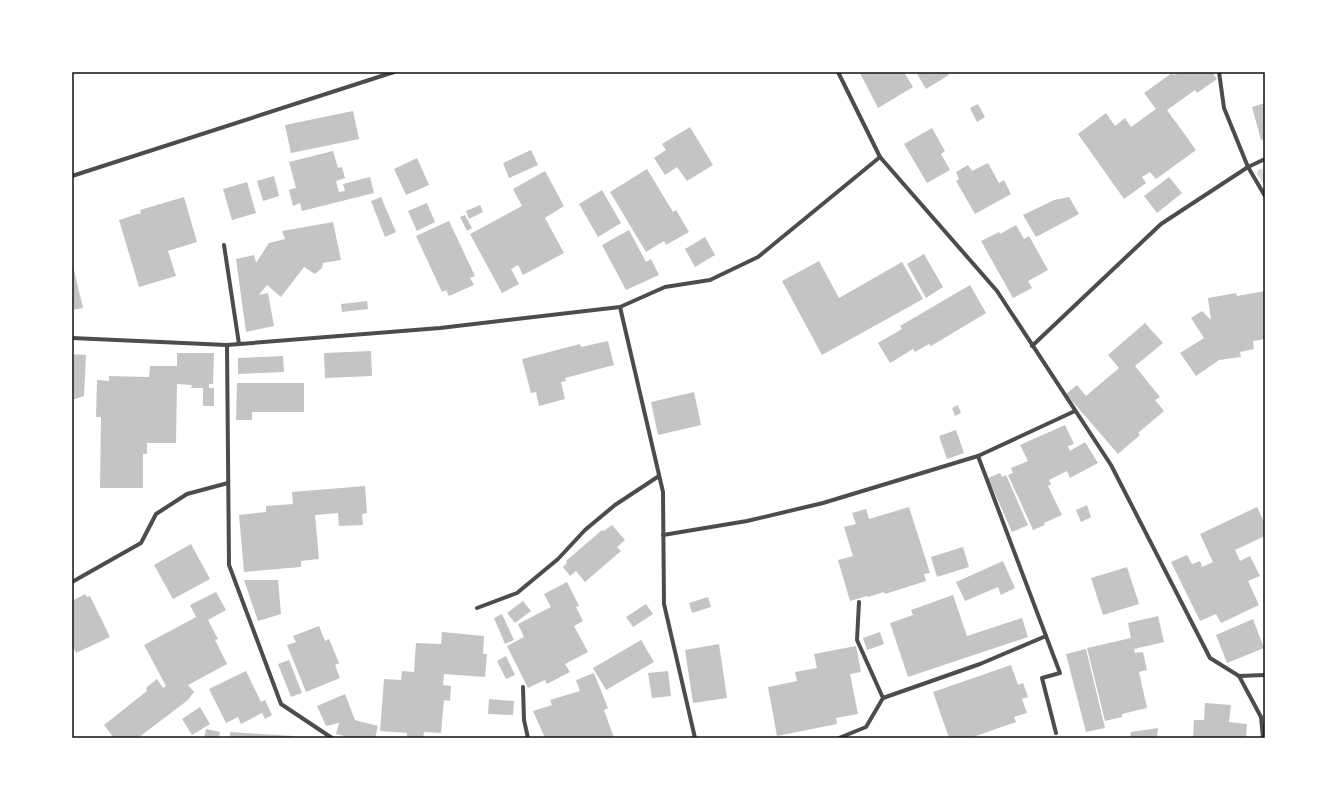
<svg xmlns="http://www.w3.org/2000/svg" width="1337" height="810" font-family="'Noto Sans',sans-serif">
	<style>
		.lines { fill: none; stroke-linecap: round; stroke-linejoin: round }
		.stream { stroke: #d9d9d9; stroke-width: 8 }
		.building { fill: #c4c4c4 }
		.minor { stroke: #4c4c4c; stroke-width: 4 }
		.neatline { fill: none; stroke: #111; stroke-width: 1.5 }
	</style>
	<rect width="100%" height="100%" fill="#fff"/>
	<g class="lines">
		<polyline class="stream" points="1261,173 1265,179"/>
	</g>
	<g class="building">
		<polygon points="862,72 904,72 913,87 878,108 860,73"/>
		<polygon points="916,72 948,72 949,75 926,89"/>
		<polygon points="1179,72 1212,72 1217,79 1197,93 1195,90 1167,110 1196,150 1156,179 1150,172 1142,177 1146,183 1124,199 1078,134 1106,113 1115,126 1125,118 1131,127 1156,109 1144,93 1172,73 1174,75"/>
		<polygon points="1265,103 1265,139 1261,140 1252,107"/>
		<polygon points="978,104 985,117 977,122 970,108"/>
		<polygon points="353,111 359,139 291,153 285,125"/>
		<polygon points="690,127 713,165 687,181 677,167 665,175 654,158 666,150 662,144"/>
		<polygon points="932,128 945,151 941,154 950,170 927,183 904,144"/>
		<polygon points="531,150 538,165 509,178 503,163"/>
		<polygon points="333,151 338,168 342,167 345,178 336,181 339,192 345,191 343,184 370,177 374,193 302,211 300,203 293,206 289,190 296,188 289,162"/>
		<polygon points="417,158 429,185 406,195 394,169"/>
		<polygon points="988,163 999,183 1004,180 1011,194 975,214 956,181 959,179 956,172 968,165 972,171"/>
		<polygon points="647,169 673,212 676,210 689,232 666,245 664,241 646,252 610,192"/>
		<polygon points="545,171 564,206 545,218 564,253 523,275 518,265 511,269 519,284 502,293 470,234 522,206 513,189"/>
		<polygon points="274,176 279,196 263,201 257,181"/>
		<polygon points="1169,177 1182,193 1157,213 1144,196"/>
		<polygon points="247,182 256,213 232,220 223,189"/>
		<polygon points="602,190 621,223 598,237 579,204"/>
		<polygon points="184,197 197,242 168,251 176,276 139,287 119,220 141,213 140,210"/>
		<polygon points="381,197 396,232 385,237 371,201"/>
		<polygon points="1069,197 1079,214 1036,237 1023,215 1054,200"/>
		<polygon points="427,203 435,222 417,231 408,211"/>
		<polygon points="480,205 483,212 469,219 466,211"/>
		<polygon points="465,215 472,228 467,231 460,217"/>
		<polygon points="449,221 475,276 470,278 474,285 449,296 446,290 442,292 416,236"/>
		<polygon points="333,222 341,260 323,263 322,268 315,274 304,267 281,297 267,285 259,295 268,293 274,326 246,332 236,259 254,255 256,263 269,243 285,239 282,231"/>
		<polygon points="1016,225 1024,239 1029,236 1048,270 1028,281 1032,288 1013,298 981,241 999,232 1000,234"/>
		<polygon points="629,230 646,262 651,259 659,275 626,290 602,245"/>
		<polygon points="705,237 715,255 695,267 685,249"/>
		<polygon points="924,254 943,287 926,298 907,264"/>
		<polygon points="819,261 839,298 902,262 923,299 822,355 782,281"/>
		<polygon points="72,262 83,308 72,310"/>
		<polygon points="970,285 986,313 931,346 929,344 915,352 913,349 890,363 878,343 902,329 900,326"/>
		<polygon points="1265,291 1265,339 1253,341 1254,349 1240,352 1241,357 1219,360 1196,376 1180,353 1204,338 1191,318 1202,311 1211,320 1208,298 1236,293 1237,296"/>
		<polygon points="367,301 368,309 342,312 341,304"/>
		<polygon points="1145,323 1163,343 1135,366 1160,397 1155,400 1164,411 1138,433 1140,435 1118,454 1066,394 1077,385 1086,396 1119,368 1108,355"/>
		<polygon points="608,341 614,365 565,378 566,381 561,382 565,399 539,406 536,392 531,393 522,359 580,344 581,347"/>
		<polygon points="371,351 372,376 325,378 324,353"/>
		<polygon points="177,353 214,353 213,384 209,384 209,388 214,388 214,406 203,406 203,388 191,388 192,385 177,384 176,443 147,443 147,454 143,454 143,488 100,488 101,417 96,417 97,380 109,381 109,376 149,377 150,366 177,366"/>
		<polygon points="72,354 86,355 84,396 72,400"/>
		<polygon points="283,356 284,372 238,374 238,358"/>
		<polygon points="237,383 304,383 304,412 252,412 252,420 236,420"/>
		<polygon points="694,392 701,425 658,435 651,402"/>
		<polygon points="958,405 961,413 955,416 952,408"/>
		<polygon points="1065,425 1074,444 1068,446 1070,451 1085,442 1098,463 1070,478 1067,471 1049,480 1051,484 1048,486 1062,515 1044,523 1045,525 1033,530 1008,475 1013,473 1011,468 1028,461 1020,445"/>
		<polygon points="956,430 964,453 947,459 939,436"/>
		<polygon points="1000,473 1002,477 1006,475 1028,525 1012,532 988,478"/>
		<polygon points="365,486 367,513 362,514 363,525 339,526 338,513 315,515 319,559 301,561 301,567 244,572 239,515 266,512 266,506 293,504 292,492"/>
		<polygon points="1087,505 1091,517 1081,522 1076,510"/>
		<polygon points="909,507 930,573 924,574 926,581 885,594 884,592 868,597 867,596 850,601 838,560 853,556 844,527 856,524 852,513 866,509 869,519"/>
		<polygon points="1257,507 1265,524 1265,536 1235,550 1240,561 1250,556 1260,576 1248,581 1259,605 1221,623 1216,614 1200,621 1171,562 1187,555 1192,564 1200,561 1202,567 1213,562 1200,534"/>
		<polygon points="612,525 625,540 617,547 621,551 585,582 576,571 570,576 563,567 567,563 566,561 602,530 604,531"/>
		<polygon points="191,544 210,579 173,599 154,565"/>
		<polygon points="963,547 969,567 937,577 931,557"/>
		<polygon points="1003,561 1015,588 1001,595 998,587 965,601 956,582"/>
		<polygon points="1127,567 1139,604 1103,615 1091,578"/>
		<polygon points="244,580 278,580 281,614 258,621"/>
		<polygon points="567,582 579,606 576,607 583,621 574,626 588,652 565,664 570,672 547,684 545,680 528,688 507,646 524,637 518,624 551,607 544,594"/>
		<polygon points="216,592 226,610 208,620 218,639 215,640 227,664 188,685 194,692 188,700 138,738 114,738 104,725 147,691 146,688 157,679 163,688 166,686 144,645 196,617 190,605"/>
		<polygon points="85,594 87,597 90,596 110,637 76,653 72,645 72,601"/>
		<polygon points="953,595 967,636 1022,618 1028,637 908,677 890,623 913,615 911,610"/>
		<polygon points="708,597 711,607 692,613 689,603"/>
		<polygon points="523,601 531,611 515,623 507,613"/>
		<polygon points="646,604 653,614 633,627 626,617"/>
		<polygon points="502,614 514,640 505,644 494,618"/>
		<polygon points="1158,616 1164,642 1134,649 1135,653 1143,652 1147,670 1139,672 1147,708 1122,714 1122,717 1105,721 1087,648 1131,638 1128,623"/>
		<polygon points="1253,619 1264,648 1227,663 1216,635"/>
		<polygon points="319,626 325,641 329,639 339,663 335,665 340,678 306,692 287,645 296,642 293,636"/>
		<polygon points="442,632 484,636 483,654 487,654 485,677 444,674 443,685 451,686 450,701 444,700 441,733 424,732 423,738 407,738 407,733 380,731 384,679 401,680 402,671 414,672 416,643 441,644"/>
		<polygon points="880,632 884,644 867,650 863,638"/>
		<polygon points="641,640 654,662 606,690 593,668"/>
		<polygon points="719,644 727,698 693,703 685,650"/>
		<polygon points="856,646 861,672 850,674 858,714 836,718 837,724 777,736 768,687 797,681 795,672 817,668 814,654"/>
		<polygon points="1086,649 1105,728 1086,732 1066,654"/>
		<polygon points="506,656 515,675 506,679 497,661"/>
		<polygon points="289,660 302,693 291,697 278,664"/>
		<polygon points="1011,665 1018,685 1023,683 1028,697 1022,699 1027,713 1014,717 1016,722 970,738 949,738 933,692"/>
		<polygon points="246,671 261,702 265,700 272,715 265,719 262,713 241,724 238,717 226,723 209,689"/>
		<polygon points="668,671 671,696 652,698 648,673"/>
		<polygon points="594,673 608,708 604,710 614,738 545,738 533,711 552,705 550,700 580,691 576,680"/>
		<polygon points="345,694 355,720 378,726 375,738 351,738 336,734 339,723 326,726 317,706"/>
		<polygon points="489,699 514,701 513,715 488,714"/>
		<polygon points="1205,703 1231,705 1229,722 1247,724 1246,738 1193,738 1194,720 1204,720"/>
		<polygon points="200,707 210,724 192,735 182,719"/>
		<polygon points="1158,728 1157,738 1130,738 1131,732"/>
		<polygon points="206,729 220,732 219,738 204,738"/>
		<polygon points="230,732 294,736 293,738 230,738"/>
	</g>
	<g class="lines">
		<g class="minor">
			<polyline points="838,72 880,157 997,291 1111,465 1210,658 1239,676 1265,675"/>
			<polyline points="1219,72 1224,108 1248,167 1265,196"/>
			<polyline points="72,176 394,72"/>
			<polyline points="224,245 239,344"/>
			<polyline points="620,307 663,492 664,604 695,738"/>
			<polyline points="72,338 227,345 440,328 620,307 665,287 710,280 758,257 880,157"/>
			<polyline points="227,345 229,565 281,704 332,738"/>
			<polyline points="1032,346 1161,224 1248,167 1265,159"/>
			<polyline points="978,456 1060,673 1042,678 1056,733"/>
			<polyline points="663,535 747,521 823,503 978,456 1075,411"/>
			<polyline points="72,582 141,543 156,514 187,494 228,483"/>
			<polyline points="477,608 517,593 558,559 585,530 615,505 659,476"/>
			<polyline points="1239,676 1261,717 1263,738"/>
			<polyline points="523,687 524,720 528,738"/>
			<polyline points="883,698 980,664 1046,636"/>
			<polyline points="839,738 866,727 883,698 857,640 859,602"/>
		</g>
	</g>
	<rect width="1337" height="810" fill="none" stroke="#ffffff" stroke-width="146"/>
	<rect x="73" y="73" width="1191" height="664" class="neatline"/>
</svg>
